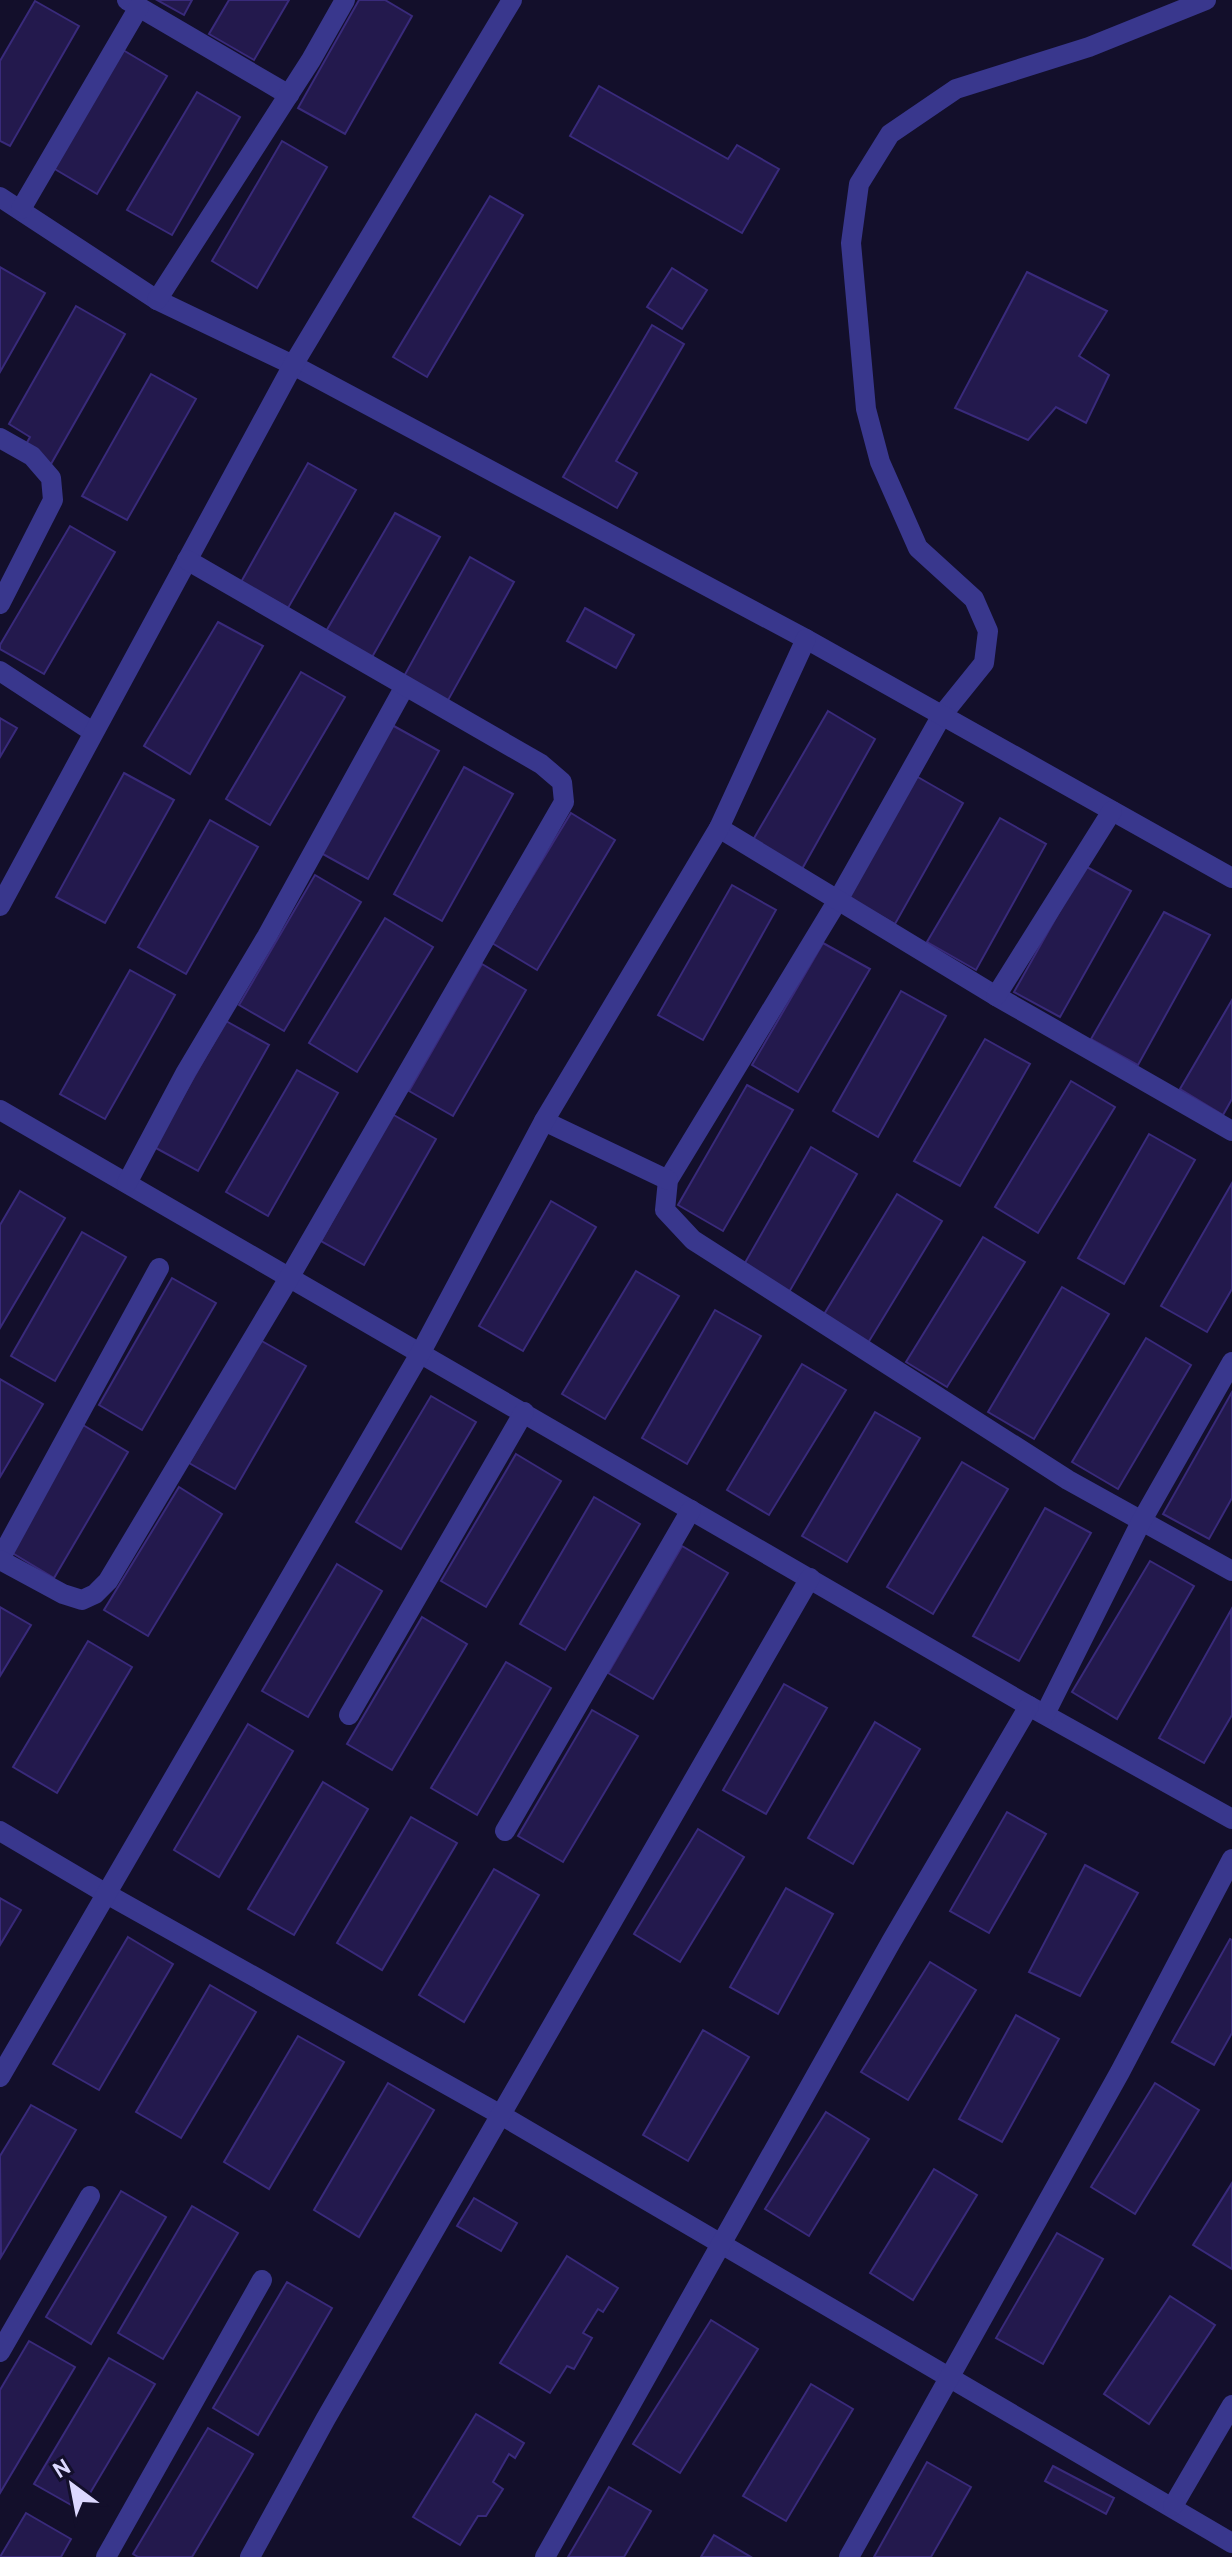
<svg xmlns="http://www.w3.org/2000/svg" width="1232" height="2557" font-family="Cabin,sans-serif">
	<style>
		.building { fill: #23194d; stroke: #392a7b; stroke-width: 2 }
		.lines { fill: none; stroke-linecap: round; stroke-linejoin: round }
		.lane { stroke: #39378d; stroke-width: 20 }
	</style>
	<rect width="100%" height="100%" fill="#130f2b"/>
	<g class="building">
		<polygon points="157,0 192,0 184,15"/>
		<polygon points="229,0 289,0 254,60 209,34"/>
		<polygon points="359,0 385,0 412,16 345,134 298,108"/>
		<polygon points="35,1 79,26 10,146 0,141 0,61"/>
		<polygon points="123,50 167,76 97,194 53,168"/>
		<polygon points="599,86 728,159 737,145 779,169 742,233 570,136"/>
		<polygon points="197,92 240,117 172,235 127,210"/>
		<polygon points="282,141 327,167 257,288 212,261"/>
		<polygon points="490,196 523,215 427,377 393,357"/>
		<polygon points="0,267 45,293 0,372"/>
		<polygon points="672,268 707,290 682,329 647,307"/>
		<polygon points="1027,272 1107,311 1079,356 1109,375 1086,423 1056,407 1028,440 955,408"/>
		<polygon points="76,306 125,334 51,464 24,448 30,437 9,424"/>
		<polygon points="652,325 684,344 616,461 637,473 617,508 563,477"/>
		<polygon points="151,374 196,399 127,520 82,496"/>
		<polygon points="308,463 356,490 288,608 241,582"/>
		<polygon points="395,513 440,537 371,659 325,633"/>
		<polygon points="70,526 115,552 44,674 0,649 0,645"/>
		<polygon points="470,557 514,582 447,702 403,678"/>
		<polygon points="585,608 634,635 616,668 567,641"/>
		<polygon points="218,622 263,646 190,774 144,746"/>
		<polygon points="301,672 345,697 270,825 226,799"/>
		<polygon points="828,711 875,739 802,869 753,840"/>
		<polygon points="0,718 17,728 0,757"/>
		<polygon points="392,725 439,751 368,879 321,853"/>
		<polygon points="464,767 513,794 442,921 394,894"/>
		<polygon points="124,773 174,800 105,923 56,897"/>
		<polygon points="916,776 963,803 895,924 847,897"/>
		<polygon points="571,813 615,840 537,970 492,943"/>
		<polygon points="1000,818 1046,844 976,970 927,942"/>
		<polygon points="210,820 258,847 186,974 138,947"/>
		<polygon points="1085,866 1131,891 1060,1017 1014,992"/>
		<polygon points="315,875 361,902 284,1031 239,1005"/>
		<polygon points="732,885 776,910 703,1040 658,1015"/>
		<polygon points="1164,912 1210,935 1138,1065 1091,1039"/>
		<polygon points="385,918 433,947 357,1072 309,1043"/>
		<polygon points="823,943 870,969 798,1092 752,1065"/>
		<polygon points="482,964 526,990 453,1116 409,1091"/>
		<polygon points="130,970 175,995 105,1119 60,1094"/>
		<polygon points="901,991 946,1016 878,1137 833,1111"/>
		<polygon points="1232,1000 1232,1099 1223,1115 1180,1089"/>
		<polygon points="226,1021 269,1045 198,1171 154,1147"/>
		<polygon points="985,1039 1030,1064 960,1186 914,1161"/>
		<polygon points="297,1070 338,1093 268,1216 226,1192"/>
		<polygon points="1071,1081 1115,1107 1038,1233 995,1207"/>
		<polygon points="747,1085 793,1110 723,1231 678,1205"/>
		<polygon points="392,1114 436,1139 364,1265 321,1241"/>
		<polygon points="1149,1134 1195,1160 1124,1284 1078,1258"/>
		<polygon points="811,1147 857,1174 788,1294 742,1268"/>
		<polygon points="1232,1183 1232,1289 1207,1332 1161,1306"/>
		<polygon points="20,1191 65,1218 0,1328 0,1225"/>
		<polygon points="897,1194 942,1221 868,1343 823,1316"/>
		<polygon points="551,1201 596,1227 523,1351 479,1326"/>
		<polygon points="82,1232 126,1257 55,1381 11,1356"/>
		<polygon points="983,1237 1025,1262 947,1387 906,1362"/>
		<polygon points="636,1271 679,1296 605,1419 562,1394"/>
		<polygon points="172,1278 216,1303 142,1430 99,1405"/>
		<polygon points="1062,1287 1109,1314 1034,1439 988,1412"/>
		<polygon points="715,1310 761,1336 687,1464 642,1438"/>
		<polygon points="1146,1338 1191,1365 1118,1489 1072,1462"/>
		<polygon points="260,1340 306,1366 235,1489 189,1463"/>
		<polygon points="802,1364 846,1390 769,1515 727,1490"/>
		<polygon points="0,1379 43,1404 0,1477"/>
		<polygon points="1232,1392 1232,1498 1209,1539 1163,1514"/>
		<polygon points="431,1396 476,1422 401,1549 356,1522"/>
		<polygon points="875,1412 920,1438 847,1562 802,1536"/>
		<polygon points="83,1425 128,1452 54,1578 9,1551"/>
		<polygon points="516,1454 561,1481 486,1607 441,1581"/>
		<polygon points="962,1462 1008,1489 933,1614 887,1587"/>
		<polygon points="179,1487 222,1514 148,1636 104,1610"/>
		<polygon points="594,1497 640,1524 565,1650 520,1624"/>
		<polygon points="1045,1508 1091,1533 1019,1661 973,1636"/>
		<polygon points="682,1546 728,1573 653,1699 608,1673"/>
		<polygon points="1150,1561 1194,1586 1117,1719 1072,1692"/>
		<polygon points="337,1564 382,1591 308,1717 262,1691"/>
		<polygon points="0,1607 31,1625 0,1676"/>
		<polygon points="1231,1610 1232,1715 1204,1763 1159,1738"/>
		<polygon points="422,1617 467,1644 392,1770 347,1744"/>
		<polygon points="88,1641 132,1667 57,1793 13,1767"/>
		<polygon points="506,1662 551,1688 477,1815 431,1788"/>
		<polygon points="784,1684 827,1708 766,1814 723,1790"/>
		<polygon points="592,1710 638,1736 563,1862 518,1836"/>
		<polygon points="875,1722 920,1749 853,1864 808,1838"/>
		<polygon points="248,1724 293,1751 219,1877 174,1850"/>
		<polygon points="323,1782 368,1809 294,1935 248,1909"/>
		<polygon points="1007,1812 1046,1834 989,1933 950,1911"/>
		<polygon points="411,1817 457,1843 382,1970 337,1943"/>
		<polygon points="698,1829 744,1857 680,1962 634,1934"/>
		<polygon points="1085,1865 1138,1893 1080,1996 1029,1972"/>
		<polygon points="494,1869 539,1895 464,2022 419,1995"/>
		<polygon points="786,1888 833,1914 778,2014 730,1987"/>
		<polygon points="0,1898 21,1910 0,1945"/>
		<polygon points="128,1937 173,1964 99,2090 53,2064"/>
		<polygon points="1230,1939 1232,1940 1232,2033 1214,2065 1172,2042"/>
		<polygon points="930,1962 976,1990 908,2100 861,2072"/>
		<polygon points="210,1985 256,2012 181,2138 136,2112"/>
		<polygon points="1016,2015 1059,2039 1002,2142 959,2119"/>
		<polygon points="703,2030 749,2057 688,2161 643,2135"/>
		<polygon points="298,2036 344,2062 269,2189 224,2162"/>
		<polygon points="388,2083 434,2110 359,2237 314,2210"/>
		<polygon points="1155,2083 1199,2110 1135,2214 1091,2187"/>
		<polygon points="31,2105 76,2130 1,2257 0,2156"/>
		<polygon points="826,2112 869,2139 809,2236 765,2209"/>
		<polygon points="934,2169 977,2195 913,2300 870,2273"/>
		<polygon points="1232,2183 1232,2269 1193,2245"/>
		<polygon points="121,2191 166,2217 91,2344 46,2317"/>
		<polygon points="474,2198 517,2223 501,2251 457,2226"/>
		<polygon points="192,2206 238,2233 163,2359 118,2333"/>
		<polygon points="1057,2233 1103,2259 1043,2364 996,2338"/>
		<polygon points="567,2256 618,2288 603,2312 598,2309 583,2333 592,2338 574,2369 567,2366 550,2393 500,2363"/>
		<polygon points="287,2282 332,2308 258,2435 213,2408"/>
		<polygon points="1170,2296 1215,2325 1149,2424 1104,2394"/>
		<polygon points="711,2320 758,2349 680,2473 633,2444"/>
		<polygon points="29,2341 75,2367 0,2493 0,2390"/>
		<polygon points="109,2358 155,2384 80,2510 34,2484"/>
		<polygon points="811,2384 853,2409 786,2521 743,2496"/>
		<polygon points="476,2414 524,2443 515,2458 509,2454 493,2482 503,2489 486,2516 478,2516 460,2545 413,2517"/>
		<polygon points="208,2428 253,2454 192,2557 138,2557 133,2554"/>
		<polygon points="927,2462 971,2487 931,2557 874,2557"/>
		<polygon points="1053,2466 1114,2498 1106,2514 1045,2481"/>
		<polygon points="609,2487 651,2511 624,2557 568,2557"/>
		<polygon points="26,2513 71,2539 61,2557 0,2557"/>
		<polygon points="714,2535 751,2557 701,2557"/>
	</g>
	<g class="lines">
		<g class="lane">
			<polyline points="127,0 289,95"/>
			<polyline points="1206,0 1089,47 956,89 890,134 859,184 851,243 866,409 880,462 918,548 974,599 988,631 984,663 942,715 838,900 668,1180 665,1210 693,1240 1068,1480 1232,1571"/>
			<polyline points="0,197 157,300 293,365 806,639 1232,878"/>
			<polyline points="21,209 139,7"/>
			<polyline points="157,300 311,60 345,0"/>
			<polyline points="0,438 32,456 51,478 53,500 0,604"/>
			<polyline points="0,671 93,732"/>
			<polyline points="719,828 996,996 1232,1131"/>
			<polyline points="0,906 293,365 512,0"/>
			<polyline points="996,996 1112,811"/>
			<polyline points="0,1110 1029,1706 1232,1819"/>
			<polyline points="544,1121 668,1180"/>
			<polyline points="127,1183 186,1072 267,936 405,686"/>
			<polyline points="0,1559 159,1268"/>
			<polyline points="0,1560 63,1594 82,1600 95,1594 108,1581 289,1278 564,802 562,782 541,764 187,560"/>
			<polyline points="1045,1714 1141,1522 1232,1362"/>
			<polyline points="349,1715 524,1412"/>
			<polyline points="0,1831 105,1893 501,2115 1232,2543"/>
			<polyline points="505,1831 691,1510"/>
			<polyline points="0,2077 421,1352 544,1121 719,828 806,639"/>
			<polyline points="0,2352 90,2196"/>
			<polyline points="1173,2506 1232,2405"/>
			<polyline points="106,2557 262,2280"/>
			<polyline points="250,2557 325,2420 810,1578"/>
			<polyline points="545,2557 891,1942 1029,1706"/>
			<polyline points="849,2557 1120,2072 1232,1859"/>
		</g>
	</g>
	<g transform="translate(72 2485) rotate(328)" stroke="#130f2b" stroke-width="6" paint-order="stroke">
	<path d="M0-6L14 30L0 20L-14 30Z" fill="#dcd8ff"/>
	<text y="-12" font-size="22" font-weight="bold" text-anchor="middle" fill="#dcd8ff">N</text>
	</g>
</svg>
